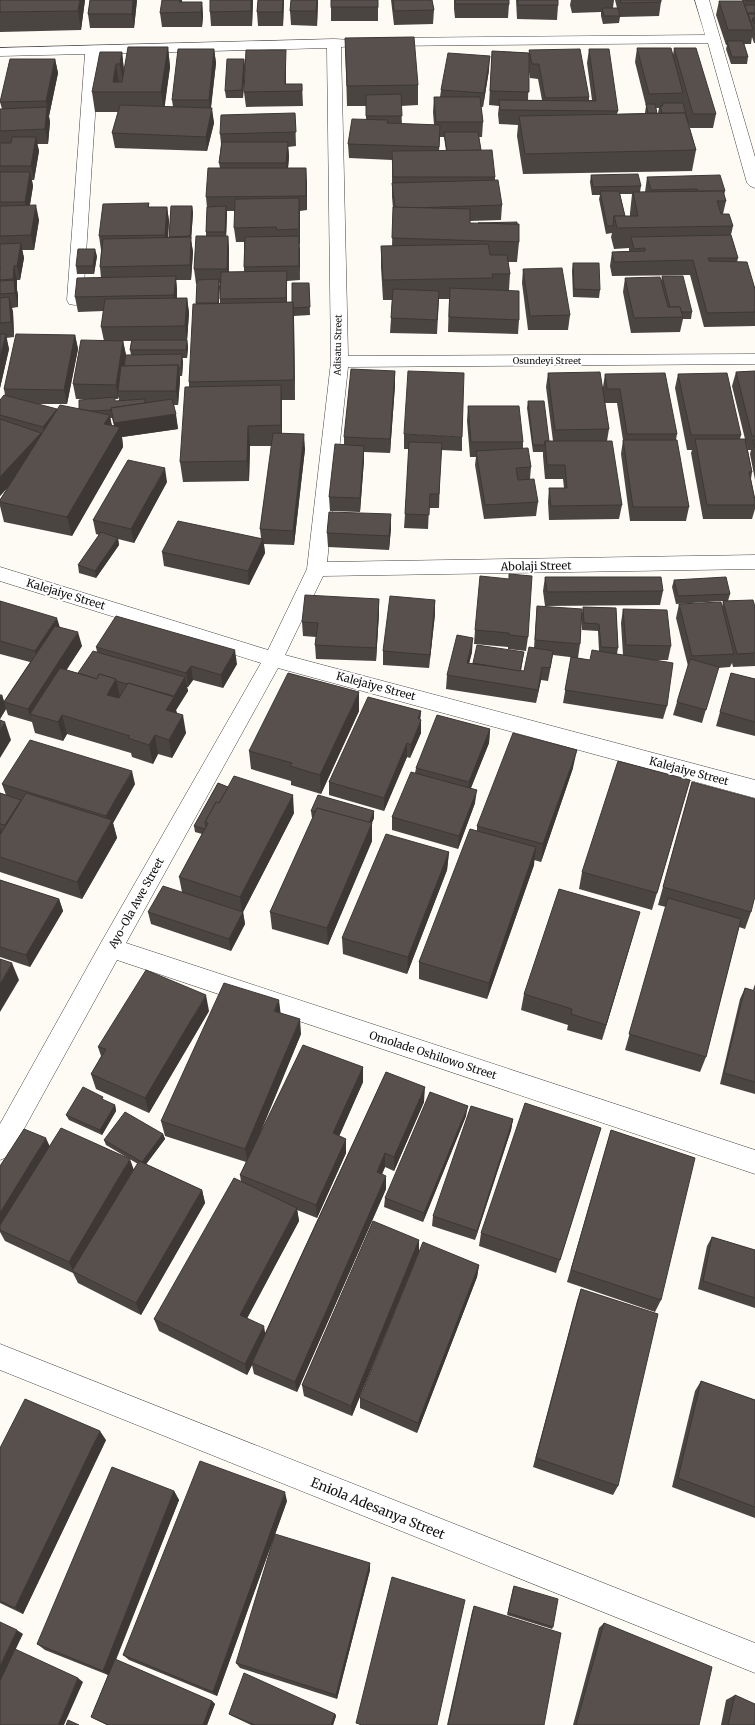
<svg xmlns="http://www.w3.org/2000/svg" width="755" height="1725" font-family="Merriweather,serif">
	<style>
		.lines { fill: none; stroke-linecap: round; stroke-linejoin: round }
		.minor-casing { stroke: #434343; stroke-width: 1 }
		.minor { fill: #fff; fill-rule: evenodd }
		.wall { fill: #4b4542; fill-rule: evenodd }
		.shaded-wall { fill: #3d3836 }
		.building { fill: #57504d; stroke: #3d3836 }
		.labels { text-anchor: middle; stroke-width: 4; stroke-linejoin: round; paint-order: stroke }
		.far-street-label { font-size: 9px; fill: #101010; stroke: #fff }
		.street-label { font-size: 11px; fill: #101010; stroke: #fff }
		.near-street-label { font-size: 13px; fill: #101010; stroke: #fff }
	</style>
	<rect width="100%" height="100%" fill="#fefaf4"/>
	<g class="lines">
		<defs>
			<g id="minor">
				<polygon points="695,0 709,0 755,157 755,188 750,186 747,183 708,43 384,46 379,45 377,42 379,39 384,38 705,35"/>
				<polygon points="334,39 353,40 355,43 353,46 341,47 348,356 755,354 755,364 348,367 327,562 755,555 755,569 323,576 285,655 755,780 755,798 278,668 126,943 755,1150 755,1174 117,960 9,1156 0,1160 0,1124 102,941 261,663 0,581 0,567 268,650 307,569 331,362 327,48 99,54 83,300 81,304 75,305 69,304 67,300 85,54 0,56 0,48"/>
				<polygon points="0,1344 755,1643 755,1673 0,1370"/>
			</g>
		</defs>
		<use href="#minor" class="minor-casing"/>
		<use href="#minor" class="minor"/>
	</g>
	<g class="wall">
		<polygon points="0,0 85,0 81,30 0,32"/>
		<polygon points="90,0 137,0 134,28 90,28 88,14"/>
		<polygon points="182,0 182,2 202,2 203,16 202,27 162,27 160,13"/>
		<polygon points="210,0 253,0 252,26 211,26 210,12"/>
		<polygon points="258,0 284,0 283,26 258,26 257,12"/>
		<polygon points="291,0 318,0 317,26 291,25 290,11"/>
		<rect x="331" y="0" width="47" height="21"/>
		<polygon points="391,0 432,0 434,10 433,24 394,25"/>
		<polygon points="454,0 509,0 509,4 508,18 455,18 454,9"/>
		<polygon points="516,0 558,0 558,5 557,20 517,19"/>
		<polygon points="571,0 614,0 613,8 617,8 615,0 661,0 661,2 659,16 620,17 619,23 603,24 601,16 601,12 572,13 570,5"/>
		<polygon points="742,0 755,0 755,43 754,43 752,37 751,44 744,44 748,57 747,64 731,64 726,49 727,45 726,45 716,15 719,1 742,1"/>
		<path d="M345,38l73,47v20l-17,1 1,18 32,1 -1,-13 1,-15h6l1,-7 48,-20 -6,37h-2l2,15 -1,15h-3l2,13 14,27v3l7,25 -1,15 -31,1v2l49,19 -2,20h-9l2,12 -1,16 10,30 -1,14 -70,-2 1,-33h-10l-2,35 -47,-1 1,-15 1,-18h-9l-2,-33v-21h11l1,-37 -1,-12v-37l-43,-2 -1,-14 18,-25v-13h-19zM440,137h4l2,14h-7z"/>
		<polygon points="168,47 170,67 164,107 173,107 172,100 214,49 216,63 211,108 214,123 207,151 115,148 112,133 118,112 95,112 92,92 122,52 124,70"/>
		<path d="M637,48l36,7 1,-7 42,66 -3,14h-23l-2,-6 8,28 -4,21 -169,3 -6,-38 1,-11 -19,-1 -1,-10 1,-8 -10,-1 3,-54 37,2v-3l60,47v3h3l-5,-37 2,-14 29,62 -1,3 28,-1 1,-7 -11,-44zM529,72l1,6 8,1 4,21h-14zM656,108h3l-1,5h-1z"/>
		<polygon points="55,59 58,73 49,116 50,122 48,144 37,144 39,151 34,180 32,180 33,186 30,205 39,220 34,250 22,250 24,258 20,280 17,280 17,290 18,295 18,307 12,308 13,312 14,337 6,338 9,349 0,388 0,109 2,109 0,102"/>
		<polygon points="244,59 245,67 243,98 226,98 225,91"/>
		<polygon points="286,64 286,84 302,84 303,106 246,107 244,92"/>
		<path d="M295,113l1,33 -8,1 1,10 -1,11 19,14v28l-7,1v33h-1l1,36 -13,1v21h5l17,-19 1,32 -16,1 1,84h-13v34l23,15 -11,96 -30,-1 1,9 -16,32 -85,-19 -2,-14 99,-14 -1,-9 12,-83h-22l-1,35 -66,1 -3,-20 9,-75v-5l7,-79 1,-19h-1l-2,-15 12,-33v-4l1,-24 -1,-11 14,-29 -1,-5 2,-19 -1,-10zM227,211h8l-1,17 2,14h8v30h-15v-22l-1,-14h-2zM219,283h1v20h-1z"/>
		<path d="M591,175l50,11 -1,6h5l2,-15 78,14 -1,4 2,6 -3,13 10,12 -2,9 7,23 -1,4 18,27v37l-51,1 -14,-52 -78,1 -2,-10 2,-14 17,-1v-3l-15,1 -3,-12 1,-4 -6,1 -7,-35 1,-4h-8l-2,-13zM620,194h12l-2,19v3h-5z"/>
		<path d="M149,203v4h18l2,14 -1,17h1l2,-32h21l1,7 -2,27 2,12 -2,28h-15l1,11v7h10l2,15 -2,27 1,7 -1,11h-5l1,4 -1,14h-2v4l-2,25h-4l4,24 -56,8 1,10 -51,89 -68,-14 -4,-16v-6l8,-13 -8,9v-96l5,-5 -1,-6 71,-54 3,14 -11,55h-30l20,6 22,-1 19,-10h-22l-3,-15 31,-43 -3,-14 3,-16 -26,1 -3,-15 26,-19 -1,-11 1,-17 -2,-14zM123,341h8l-1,9 1,5h-5zM119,397v4h-4v-2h3zM110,418h2l2,8 -2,-1z"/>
		<polygon points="97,256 94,274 77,274 76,266"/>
		<polygon points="573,263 600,290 599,298 573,297 572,271"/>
		<polygon points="523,269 570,315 568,330 528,330 522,283"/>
		<polygon points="662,276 692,312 691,319 683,319 680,332 631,333 623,292 625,278 661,281"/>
		<polygon points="395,371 395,385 390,453 364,452 364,460 360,512 330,511 329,497 344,445 344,437"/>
		<polygon points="755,371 755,480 750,454 751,450 748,450 746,440 752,472 751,479 755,500 755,509 752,519 703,519 691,453 692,450 687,450 675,388 678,374 741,435 740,439 745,439 732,386 736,372"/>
		<polygon points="548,373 603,387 605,374 677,434 676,440 689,507 686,521 630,521 621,454 623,440 617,403 605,403 609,429 607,441 622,505 619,519 549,520 548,502 549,488 564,488 563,479 545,479 543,456 543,452 533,452 527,408 528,401 549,441 553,441 546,387"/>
		<polygon points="468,406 523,442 523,449 531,467 530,479 538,502 536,516 484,519 475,465 476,457 470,457 467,421"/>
		<polygon points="404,434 462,437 462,451 441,450 439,508 429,508 428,529 404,528 405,514 409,449 404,449"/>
		<polygon points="167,482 134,543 118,539 119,545 96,578 79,573 78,565 99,535 96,534 93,520"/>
		<polygon points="391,528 389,550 328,547 327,533"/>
		<polygon points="509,574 528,637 526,651 508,649 508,647 474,644 475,630 509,579"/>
		<polygon points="545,577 663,591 660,605 545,606 543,591"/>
		<polygon points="674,580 730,594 728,601 755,607 755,666 733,667 732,663 730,667 718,668 702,723 673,715 677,702 688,666 676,618 679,604 722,607 723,601 676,604 672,587"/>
		<polygon points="379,599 379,613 376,661 316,659 315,645 316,637 303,636 302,622"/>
		<polygon points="435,600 435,614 429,668 383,665 383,651"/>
		<polygon points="0,601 60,627 82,646 66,670 78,673 97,652 96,647 237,664 223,688 193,680 188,687 187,687 188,691 176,710 177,713 186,733 172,758 158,754 153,764 132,757 131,753 67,734 63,741 35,733 32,722 8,715 6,709 0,719 0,695 2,695 4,701 30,662 0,654"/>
		<polygon points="537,606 582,613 583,607 616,608 618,648 617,654 623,655 621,623 623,609 671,646 668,660 653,660 667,706 663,719 563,703 571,657 590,660 599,651 598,631 582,630 582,616 580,644 578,658 553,655 548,681 541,680 536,703 446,689 447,675 472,652 469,663 473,663 524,652 521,671 524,671 534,648 536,619"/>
		<polygon points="731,673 755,679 755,736 716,726"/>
		<polygon points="359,711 321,794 291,785 291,781 251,769 249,751"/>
		<polygon points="421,711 420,719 421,720 421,733 410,758 407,757 384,811 329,795 329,782"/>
		<polygon points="490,729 489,743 471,788 475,803 458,849 392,830 392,817 415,773 416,768"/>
		<polygon points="573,768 541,862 534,860 534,865 487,999 419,979 419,962 477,831 477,826"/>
		<polygon points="690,780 652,910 579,889 582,872"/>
		<polygon points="692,782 751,912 745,929 739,927 706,1057 700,1072 625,1050 666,907 658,905"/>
		<polygon points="218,783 294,813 243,912 245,924 231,951 151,924 148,912 182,892 179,877 202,834 195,832 194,826"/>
		<polygon points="2,784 135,784 113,823 117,838 82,899 0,872 0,793 6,795"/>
		<polygon points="311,811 374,818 372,823 372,841 328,945 272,929 270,912 313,818 312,818"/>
		<polygon points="449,852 447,870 407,974 343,954 342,938"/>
		<polygon points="0,880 59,899 63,911 30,967 0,957"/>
		<polygon points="635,929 602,1040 567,1030 568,1025 521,1010 524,994"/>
		<polygon points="755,984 755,990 753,990"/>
		<polygon points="745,988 755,991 755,1094 720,1084 740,999"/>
		<polygon points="209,1011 149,1113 96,1089 91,1074 101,1056 98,1047"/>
		<polygon points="301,1034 259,1135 363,1067 363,1082 339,1136 346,1153 317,1218 297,1210 299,1221 247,1318 265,1333 386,1072 424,1102 394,1171 385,1167 382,1174 386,1189 297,1392 254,1374 252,1365 247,1375 159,1331 154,1319 241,1182 240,1175 246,1162 165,1136 161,1121"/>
		<polygon points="105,1101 115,1105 116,1111 102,1135 69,1120 66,1115"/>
		<polygon points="466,1116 423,1222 384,1207 385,1198"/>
		<polygon points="513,1119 511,1130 475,1240 432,1226 433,1216"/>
		<polygon points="601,1128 556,1273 479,1246 481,1233"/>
		<polygon points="611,1130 661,1300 655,1312 567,1282"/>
		<polygon points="163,1134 165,1139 146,1164 202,1190 205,1203 141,1315 78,1283 73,1273 5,1241 0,1232 0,1166 50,1146 134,1170 138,1164 106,1145 104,1140"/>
		<polygon points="712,1237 755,1250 755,1308 698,1289 707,1246"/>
		<polygon points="419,1240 419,1252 352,1416 304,1396 302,1385"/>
		<polygon points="479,1265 477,1277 417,1433 360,1408 360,1398"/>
		<polygon points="581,1289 618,1486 613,1495 533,1467 577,1301"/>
		<polygon points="701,1381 755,1400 755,1518 672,1487 695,1391"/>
		<polygon points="106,1440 23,1614 0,1603 0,1448"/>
		<polygon points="174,1491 179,1500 116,1660 212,1701 215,1704 207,1725 107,1725 91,1717 108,1675 45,1650 37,1644"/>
		<polygon points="287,1501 217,1696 129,1660 123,1655"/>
		<polygon points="370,1563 370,1570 337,1699 240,1668 236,1663"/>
		<polygon points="514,1586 553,1627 552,1629 507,1615 513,1588"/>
		<polygon points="474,1606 544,1725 447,1725 472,1612"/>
		<polygon points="604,1623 699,1725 573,1725 599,1628"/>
		<polygon points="735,1695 755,1725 721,1725 726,1700"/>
		<polygon points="229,1714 335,1714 336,1716 333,1725 251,1725 232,1716"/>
	</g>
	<g class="shaded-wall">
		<polygon points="80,0 85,0 81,30 78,11"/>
		<polygon points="133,0 137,0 134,28 132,14"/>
		<polygon points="180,0 182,0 181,13 179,2"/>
		<polygon points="251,0 253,0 252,26 251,11"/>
		<polygon points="283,0 284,0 283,26 282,12"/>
		<polygon points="317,0 318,0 317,26 316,11"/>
		<polygon points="202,2 203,16 202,27 201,12"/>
		<polygon points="168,47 170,67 164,112 161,92"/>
		<polygon points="214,49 216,63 210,114 209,100"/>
		<polygon points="286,50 286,92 285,84"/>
		<polygon points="122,52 124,72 123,84 120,64"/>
		<polygon points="490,56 489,70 483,107 484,93"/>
		<polygon points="55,59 58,73 49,116 46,101"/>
		<polygon points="244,59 245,67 243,98 242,90"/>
		<polygon points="116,64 119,84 113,82"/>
		<polygon points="47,107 50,122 48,144 45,129"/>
		<polygon points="212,108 214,123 207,151 206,137"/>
		<polygon points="36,137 39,151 34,180 31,166"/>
		<polygon points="288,142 289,157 287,178 286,163"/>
		<polygon points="306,168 307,182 307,210 306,196"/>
		<polygon points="30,172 33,186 28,216 25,202"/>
		<polygon points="299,198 300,213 300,244 299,229"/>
		<polygon points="36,205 39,220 34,250 31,235"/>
		<polygon points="192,206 193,213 191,240 193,252 191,280 190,265 191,241 190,236"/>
		<polygon points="226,206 227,214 226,240 225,232"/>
		<polygon points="167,207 169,221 167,249 165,235"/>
		<polygon points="228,236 229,250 228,283 227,269"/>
		<polygon points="299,236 300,250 300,280 299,266"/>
		<polygon points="21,243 24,258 20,280 17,266"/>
		<polygon points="95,249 97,256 94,274 93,266"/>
		<polygon points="14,266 17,280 17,290 18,295 18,307 15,293 15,285 13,279"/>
		<polygon points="287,271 287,312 286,298"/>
		<polygon points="176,276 177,291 176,310 174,295"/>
		<polygon points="219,279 220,287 218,317 218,309"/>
		<polygon points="9,297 13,312 14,337 11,322"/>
		<polygon points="187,298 189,313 187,341 185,326"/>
		<polygon points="293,302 294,322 295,400 294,380"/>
		<polygon points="6,334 9,349 0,388 0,358"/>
		<polygon points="75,335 78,349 67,404 64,390"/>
		<polygon points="187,340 188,347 187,358 186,350"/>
		<polygon points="123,341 126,355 120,391 118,391 118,399 116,385"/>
		<polygon points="182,354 183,362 182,376 181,368"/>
		<polygon points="178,365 180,380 178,405 176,391"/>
		<polygon points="395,371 395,385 390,453 390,439"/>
		<polygon points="281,385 282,405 282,445 281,425"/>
		<polygon points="57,409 60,424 46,441 43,427"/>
		<polygon points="176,414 178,429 122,437 123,447 72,536 67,517 116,434 114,423"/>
		<polygon points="110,415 113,435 104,424"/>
		<polygon points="248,426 250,446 249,481 247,461"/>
		<polygon points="41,433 44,447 0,496 0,477"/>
		<polygon points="304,434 305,449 294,545 293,531"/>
		<polygon points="364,446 364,460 360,512 360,498"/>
		<polygon points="165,468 167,482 134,543 131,529"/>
		<polygon points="391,514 391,528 389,550 389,536"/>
		<polygon points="118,538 119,545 96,578 95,571"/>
		<polygon points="263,539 265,553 249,585 248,571"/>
		<polygon points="379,599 379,613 376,661 376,648"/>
		<polygon points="435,600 435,614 429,668 430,655"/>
		<polygon points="57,618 61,631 39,665 35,651"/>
		<polygon points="78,632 82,646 37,716 30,714 32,723 28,709"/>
		<polygon points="473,638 472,652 466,676 467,663"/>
		<polygon points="235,650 237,664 223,688 221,675"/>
		<polygon points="191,666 193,680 188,687 186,673"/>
		<polygon points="542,667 541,680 536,703 538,690"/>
		<polygon points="185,677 188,691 176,710 177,715 166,710"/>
		<polygon points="116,679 120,698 111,714 107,695"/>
		<polygon points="359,692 359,711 321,794 320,775"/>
		<polygon points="2,695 6,709 0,719 0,699"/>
		<polygon points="421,711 420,722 421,720 421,733 410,758 411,745 418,718"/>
		<polygon points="62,715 67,734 63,741 58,722"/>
		<polygon points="183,715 186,733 172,758 169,740"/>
		<polygon points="5,722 11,740 0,758 0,730"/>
		<polygon points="490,729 489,743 468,795 469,782"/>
		<polygon points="155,735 158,754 153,764 149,745"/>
		<polygon points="407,743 407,757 384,811 384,798"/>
		<polygon points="577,750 573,768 541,862 543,844"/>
		<polygon points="132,771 135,784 113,823 117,838 82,899 77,882 109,826 106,816"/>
		<polygon points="477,790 475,803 458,849 459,836"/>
		<polygon points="293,795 294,813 242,914 240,897"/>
		<polygon points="21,800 25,813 9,838 5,825"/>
		<polygon points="374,811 374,818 367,833 367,827"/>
		<polygon points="372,823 372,841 328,945 327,928"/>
		<polygon points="0,827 3,836 0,841"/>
		<polygon points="536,847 534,865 487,999 489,983"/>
		<polygon points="449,852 447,870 407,974 408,957"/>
		<polygon points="59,899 63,911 30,967 26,955"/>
		<polygon points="243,912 245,924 231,951 229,939"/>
		<polygon points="640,912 635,929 602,1040 606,1025"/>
		<polygon points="12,963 19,980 0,1012 0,984"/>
		<polygon points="206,995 209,1011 149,1113 145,1098"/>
		<polygon points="279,1000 281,1016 274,1011"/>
		<polygon points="300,1019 301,1034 248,1163 245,1149"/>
		<polygon points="363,1067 363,1082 334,1148 333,1133"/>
		<polygon points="425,1087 424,1102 394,1171 394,1157"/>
		<polygon points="115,1105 116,1111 102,1135 100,1130"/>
		<polygon points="468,1106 466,1116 423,1222 424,1213"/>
		<polygon points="513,1119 511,1130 475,1240 477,1231"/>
		<polygon points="163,1134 165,1139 144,1167 142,1162"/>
		<polygon points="46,1138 51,1149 0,1230 0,1213"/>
		<polygon points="346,1139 346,1153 317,1218 316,1205"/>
		<polygon points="385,1153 385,1167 377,1186 377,1172"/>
		<polygon points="130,1159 135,1173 74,1272 69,1262"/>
		<polygon points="386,1176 386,1189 297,1392 295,1382"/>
		<polygon points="202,1190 205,1203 141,1315 136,1303"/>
		<polygon points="297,1208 299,1221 243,1326 240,1315"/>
		<polygon points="419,1240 419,1252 352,1416 351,1406"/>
		<polygon points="479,1265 477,1277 417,1433 418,1423"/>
		<polygon points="264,1326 266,1338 252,1363 252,1365 247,1375 245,1364"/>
		<polygon points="100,1431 106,1440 23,1614 15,1608"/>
		<polygon points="174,1491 179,1500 109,1676 103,1671"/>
		<polygon points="285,1492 287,1501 217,1696 213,1692"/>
		<polygon points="370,1563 370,1570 337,1699 336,1695"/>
		<polygon points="17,1630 23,1634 0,1682 0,1666"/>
		<polygon points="78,1678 83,1682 64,1725 58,1725"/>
		<polygon points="212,1701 215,1704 207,1725 203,1725"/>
		<polygon points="335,1714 336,1716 333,1725 331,1725"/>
	</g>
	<g class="building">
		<polygon points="0,0 80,0 78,11 0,12"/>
		<polygon points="90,0 133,0 132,14 88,14"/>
		<polygon points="162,0 180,0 179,2 202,2 201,12 160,13"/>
		<polygon points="210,0 251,0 251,11 210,12"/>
		<polygon points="258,0 283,0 282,12 257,12"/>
		<polygon points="291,0 317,0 316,11 290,11"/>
		<rect x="331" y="0" width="47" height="7"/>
		<polygon points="393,0 432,0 434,10 394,11"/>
		<rect x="455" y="0" width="54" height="4"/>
		<rect x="518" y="0" width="40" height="5"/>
		<polygon points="620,0 661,0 661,2 621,3"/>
		<polygon points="745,0 755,0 755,1 746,1"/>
		<polygon points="719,1 743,1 753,30 728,30"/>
		<polygon points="745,5 755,5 755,13 747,13"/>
		<polygon points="602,8 618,8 620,16 604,16"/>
		<polygon points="748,14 755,14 755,18 753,18 752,22 751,22"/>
		<polygon points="753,18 755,18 755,24"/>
		<polygon points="414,37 418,85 347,86 345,38"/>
		<polygon points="727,41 743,41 748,57 732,57"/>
		<polygon points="128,47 168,47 161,92 92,92 100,52 122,52 120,64 116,64 113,82 122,82"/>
		<polygon points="637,48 671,48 683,93 649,94"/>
		<polygon points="674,48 696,48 716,114 693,114"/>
		<polygon points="178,49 214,49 209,100 172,100"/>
		<polygon points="580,49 589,97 545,98 539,64 532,64 529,50"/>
		<polygon points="589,49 609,49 618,111 500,110 499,100 596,101"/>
		<polygon points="246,50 286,50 285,84 302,84 302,91 244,92"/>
		<polygon points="492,51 529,53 529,92 490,91"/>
		<polygon points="448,53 490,56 484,93 441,90"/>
		<polygon points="10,59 55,59 46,101 0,102"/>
		<polygon points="227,59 244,59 242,90 225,91"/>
		<polygon points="401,94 402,116 366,116 366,95"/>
		<polygon points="434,97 480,97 483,122 436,122"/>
		<polygon points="662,103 683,103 688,122 685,113 662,113 660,106 663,106"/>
		<polygon points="646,104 655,104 657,113 648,113"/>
		<polygon points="120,105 212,108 206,137 112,133"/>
		<polygon points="47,107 45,129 0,131 0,109"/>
		<polygon points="295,113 296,132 220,134 221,115"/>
		<polygon points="685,113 696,150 525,154 519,116"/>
		<polygon points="352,119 388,120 387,123 440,125 439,147 348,144"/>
		<polygon points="444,132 478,132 481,150 447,151"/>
		<polygon points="12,137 36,137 31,166 0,166 0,143 11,143"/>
		<polygon points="222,142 288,142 286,163 219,163"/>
		<polygon points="492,150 495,177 393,177 392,151"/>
		<polygon points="208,168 306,168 306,196 206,197"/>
		<polygon points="0,172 30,172 25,202 0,202"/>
		<polygon points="638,174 641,186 593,187 591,175"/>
		<polygon points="720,175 725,191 698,191 697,189 651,190 647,177"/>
		<polygon points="498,180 502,205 411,208 395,207 392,183"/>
		<polygon points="600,191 619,191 625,216 614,216 613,226 607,226"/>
		<polygon points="723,191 726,201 717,201 721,214 729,214 733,226 617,228 614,216 638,216 633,192"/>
		<polygon points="299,198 299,229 277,230 276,227 234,228 235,199"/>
		<polygon points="149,203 148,207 167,207 165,235 99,236 103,204"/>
		<polygon points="36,205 31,235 0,236 0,206"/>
		<polygon points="171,206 192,206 190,236 169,237"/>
		<polygon points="226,206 225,232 206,232 207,207"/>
		<polygon points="393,207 470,209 470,223 519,224 519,242 392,238"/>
		<polygon points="517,222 517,224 478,223"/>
		<polygon points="731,235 738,258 708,258 709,261 747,262 755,289 755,312 707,313 693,260 614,262 612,252 645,251 645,248 634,249 631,237"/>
		<polygon points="196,236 228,236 227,269 194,269"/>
		<polygon points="299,236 299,266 244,267 245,237"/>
		<polygon points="191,237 190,265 100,267 103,239"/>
		<polygon points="21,243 17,266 14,266 13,279 0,280 0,267 1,267 0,267 0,244"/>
		<polygon points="488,244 490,255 507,255 510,274 492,274 493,278 383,280 381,246"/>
		<polygon points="78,249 95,249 93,266 76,266"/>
		<polygon points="573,263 599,263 600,290 574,289"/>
		<polygon points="562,268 570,315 530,316 523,269"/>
		<polygon points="287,271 286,298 220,299 221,272"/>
		<polygon points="176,276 174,295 75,297 77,278"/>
		<polygon points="662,276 683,276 692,312 681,312 680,307 670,307"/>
		<polygon points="660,277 668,307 680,307 683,317 634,318 625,278"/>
		<polygon points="219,279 218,303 196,303 197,280"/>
		<polygon points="14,280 15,293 0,294 0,281"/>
		<polygon points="292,283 309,283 310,307 293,308 293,302 292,302"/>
		<polygon points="450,288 519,291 519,320 449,317"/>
		<polygon points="393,289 439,291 437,320 391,318"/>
		<polygon points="9,297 11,322 0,323 0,298"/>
		<polygon points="187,298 185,326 101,327 105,299"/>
		<polygon points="293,302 294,380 189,382 193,304"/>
		<polygon points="0,334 6,334 0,358"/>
		<polygon points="16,334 75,335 64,390 4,389"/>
		<polygon points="81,340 123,341 116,385 73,384"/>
		<polygon points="132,340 187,340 186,350 130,350"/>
		<polygon points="182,354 181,368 179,368 178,365 124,366 126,355"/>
		<polygon points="178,365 176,391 118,391 121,366"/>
		<polygon points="351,369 395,371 390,439 344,437"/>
		<polygon points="408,371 464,373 462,437 404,434"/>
		<polygon points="755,371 755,436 752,436 736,372"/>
		<polygon points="600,372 609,429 555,430 548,373"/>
		<polygon points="665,373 677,434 627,434 620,389 607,389 605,374"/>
		<polygon points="727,373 741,435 691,435 678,374"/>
		<polygon points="281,385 281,425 248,426 247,461 180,462 185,387"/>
		<polygon points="4,395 57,409 43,427 0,415 0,400"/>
		<polygon points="115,397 115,401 145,399 145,403 111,408 111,410 92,411 79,409 79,400"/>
		<polygon points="172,399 176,414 114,423 111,408"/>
		<polygon points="528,401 544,401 549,441 545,441 544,445 533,445"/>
		<polygon points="60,405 110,415 104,424 120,427 67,517 0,502 0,500"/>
		<polygon points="468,406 519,406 523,442 471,442"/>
		<polygon points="0,419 41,433 0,477"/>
		<polygon points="273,433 304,434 293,531 260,529"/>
		<polygon points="695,439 745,439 752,472 749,472 755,500 755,505 707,505"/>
		<polygon points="623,440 677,440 689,507 633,507"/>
		<polygon points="753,440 755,440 755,448"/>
		<polygon points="545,441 612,441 622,505 551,506 549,488 567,488 565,465 547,465"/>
		<polygon points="409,442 442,443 439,494 430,494 429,515 405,514"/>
		<polygon points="335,444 364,446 360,498 329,497"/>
		<polygon points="528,448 531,467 516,468 518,480 534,479 538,502 485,505 476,451"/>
		<polygon points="128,460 165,468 131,529 93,520"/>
		<polygon points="329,512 391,514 389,536 327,533"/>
		<polygon points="178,521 263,539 248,571 162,552"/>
		<polygon points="101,532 118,538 95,571 78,565"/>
		<polygon points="509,574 532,576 528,637 509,635 509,633 475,630 480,576 509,579"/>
		<polygon points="545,577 661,577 663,591 547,592"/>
		<polygon points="726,577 730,594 678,596 674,580"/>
		<polygon points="305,595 379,599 376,648 315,645 318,623 302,622"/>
		<polygon points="390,596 435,600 430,655 383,651"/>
		<polygon points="753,600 755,607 755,653 737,654 723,601"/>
		<polygon points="0,601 57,618 35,651 0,641"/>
		<polygon points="721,602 734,654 692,656 679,604"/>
		<polygon points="537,606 582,609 580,644 535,640"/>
		<polygon points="583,607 616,608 618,648 601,647 599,624 584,623"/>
		<polygon points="623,609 667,610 671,646 626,645"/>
		<polygon points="116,616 235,650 221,675 191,666 186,673 96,647"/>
		<polygon points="55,626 78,632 28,709 4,702"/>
		<polygon points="457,635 473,638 467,663 524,671 529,647 553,651 550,668 542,667 538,690 447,675"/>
		<polygon points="477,645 524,652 520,671 473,663"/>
		<polygon points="592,650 673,663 667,706 565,690 571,657 590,660"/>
		<polygon points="93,651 185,677 174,696 128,683 127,684 116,681 116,679 99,674 97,679 78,673"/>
		<polygon points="690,659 719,667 706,710 677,702"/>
		<polygon points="60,668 97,679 99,674 116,679 107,695 119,698 128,683 174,697 166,710 183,715 169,740 155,735 149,745 128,738 130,736 62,715 58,722 30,714"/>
		<polygon points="288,673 359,692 320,775 290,766 292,763 249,751"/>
		<polygon points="731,673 755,679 755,722 720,712"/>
		<polygon points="0,695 2,695 0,699"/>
		<polygon points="368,697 421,711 418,718 421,720 411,745 407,743 384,798 329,782"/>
		<polygon points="437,715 490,729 469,782 416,768"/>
		<polygon points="0,720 5,722 0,730"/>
		<polygon points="513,733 577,750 543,844 477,826"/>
		<polygon points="30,740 132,771 106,816 2,784"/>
		<polygon points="618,761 690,780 657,893 582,872"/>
		<polygon points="411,772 477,790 459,836 392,817"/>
		<polygon points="234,776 293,795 240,897 179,877 208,823 205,822 216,802 219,803"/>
		<polygon points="692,782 755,799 755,896 751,912 663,887"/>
		<polygon points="218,783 228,787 219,803 216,802 205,822 206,828 205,829 194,826"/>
		<polygon points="0,793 21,800 5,825 0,824"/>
		<polygon points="26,793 112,820 77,882 0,857 0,835"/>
		<polygon points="318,795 374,811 369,823 317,808 316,812 311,811"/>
		<polygon points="317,808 372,823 327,928 270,912"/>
		<polygon points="470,829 536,847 489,983 419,962"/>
		<polygon points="386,834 449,852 408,957 342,938"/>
		<polygon points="0,880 59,899 26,955 0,947"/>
		<polygon points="163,886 243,912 229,939 148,912"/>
		<polygon points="559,889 640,912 606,1025 571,1014 572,1009 524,994"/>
		<polygon points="668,898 741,919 706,1057 629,1034"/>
		<polygon points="0,959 12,963 0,984"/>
		<polygon points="146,970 206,995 145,1098 91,1074 106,1049 98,1047"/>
		<polygon points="224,983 279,1000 274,1011 300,1019 245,1149 161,1121"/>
		<polygon points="745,988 755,991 755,1082 724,1073"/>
		<polygon points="303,1045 363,1067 333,1133 346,1139 316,1205 240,1175"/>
		<polygon points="386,1072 425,1087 394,1157 385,1153 377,1172 386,1176 295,1382 252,1363"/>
		<polygon points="83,1087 103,1097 102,1099 115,1105 100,1130 66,1115"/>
		<polygon points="430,1092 468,1106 424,1213 385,1198"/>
		<polygon points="525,1103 601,1128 560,1260 481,1233"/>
		<polygon points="471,1106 513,1119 477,1231 433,1216"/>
		<polygon points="125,1112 163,1134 142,1162 104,1140"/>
		<polygon points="61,1128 130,1159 69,1262 0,1230 0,1225"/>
		<polygon points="24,1129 46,1138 0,1213 0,1166"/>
		<polygon points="611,1130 695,1158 661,1300 571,1270"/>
		<polygon points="139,1161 202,1190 136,1303 72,1271"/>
		<polygon points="234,1178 297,1208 240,1315 264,1326 245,1364 154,1319"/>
		<polygon points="373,1221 419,1240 351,1406 302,1385"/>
		<polygon points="712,1237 755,1250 755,1298 703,1281"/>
		<polygon points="423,1242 479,1265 418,1423 360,1398"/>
		<polygon points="581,1289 658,1314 618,1486 536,1458"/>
		<polygon points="701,1381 755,1400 755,1507 678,1478"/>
		<polygon points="25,1399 100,1431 15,1608 0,1601 0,1448"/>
		<polygon points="200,1461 285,1492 213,1692 123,1655"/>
		<polygon points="112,1467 174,1491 103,1671 37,1644"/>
		<polygon points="275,1534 370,1563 336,1695 236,1663"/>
		<polygon points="392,1577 465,1600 437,1725 362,1725 356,1723"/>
		<polygon points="514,1586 558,1599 553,1627 508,1613"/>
		<polygon points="474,1606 561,1633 544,1725 448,1725"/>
		<polygon points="0,1622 17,1630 0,1666"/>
		<polygon points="604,1623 712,1667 699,1725 576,1725"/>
		<polygon points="15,1649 78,1678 58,1725 0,1725 0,1681"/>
		<polygon points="115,1659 212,1701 203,1725 108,1725 91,1717"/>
		<polygon points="244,1673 335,1714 331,1725 255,1725 229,1714"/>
		<polygon points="735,1695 755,1704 755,1725 728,1725"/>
		<polygon points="68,1720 79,1725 66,1725"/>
	</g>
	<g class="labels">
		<g class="far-street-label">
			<text transform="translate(338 345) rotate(-89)" y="3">Adisatu Street</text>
			<text x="547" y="364">Osundeyi Street</text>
		</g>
		<g class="street-label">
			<text transform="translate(536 566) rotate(-1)" y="4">Abolaji Street</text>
			<text transform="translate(66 594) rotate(17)" y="4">Kalejaiye Street</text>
			<text transform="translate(376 686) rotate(15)" y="4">Kalejaiye Street</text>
			<text transform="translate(689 771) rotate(15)" y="4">Kalejaiye Street</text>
			<text transform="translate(136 903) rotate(-61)" y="4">Ayo-Ola Awe Street</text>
			<text transform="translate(433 1055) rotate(18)" y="4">Omolade Oshilowo Street</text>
		</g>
		<g class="near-street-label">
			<text transform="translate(378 1508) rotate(22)" y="5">Eniola Adesanya Street</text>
		</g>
	</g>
</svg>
